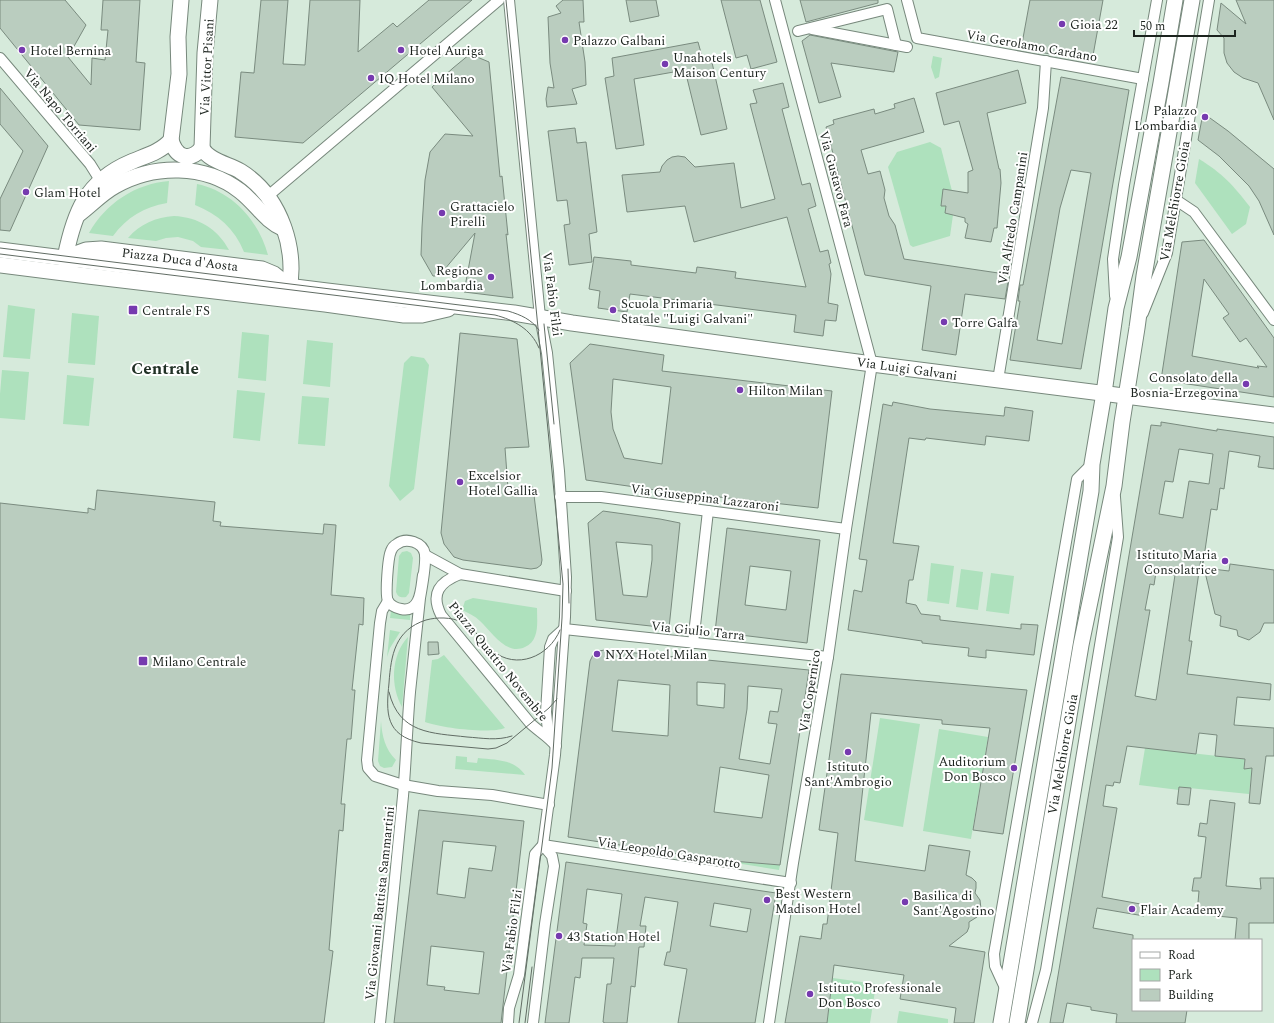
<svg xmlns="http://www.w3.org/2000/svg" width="1274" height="1023" font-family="Spectral,serif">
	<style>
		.green { fill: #aee1bd }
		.building { fill: #bacdbf; stroke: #7a8b7f; fill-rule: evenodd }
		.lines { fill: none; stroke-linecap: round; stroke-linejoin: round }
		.street-casing { stroke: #77887c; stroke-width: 12 }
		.secondary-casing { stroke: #77887c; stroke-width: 17 }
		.street { stroke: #fff; stroke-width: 10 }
		.secondary { stroke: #fff; stroke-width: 15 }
		.tram { stroke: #616c64; stroke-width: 1 }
		.poi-dot { fill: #763aaf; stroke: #fff; stroke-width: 1.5 }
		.labels { text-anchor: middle; stroke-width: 4; stroke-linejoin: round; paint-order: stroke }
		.poi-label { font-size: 13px; fill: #1c231e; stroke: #fff; text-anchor: start }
		.street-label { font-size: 13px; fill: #1c231e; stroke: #fff }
		.district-label { font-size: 17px; font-weight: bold; fill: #213126; stroke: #fff }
	</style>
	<rect width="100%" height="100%" fill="#d6eadb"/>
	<g class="green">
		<polygon points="933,56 942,58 939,77 935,79 931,67"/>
		<polygon points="930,142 941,148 952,191 953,215 950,236 913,247 910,245 888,167 897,152"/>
		<path d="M1199,159c23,14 34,26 51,48l-4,17 -14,10 -37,-51z"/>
		<path d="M169,181l-2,22c-23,4 -40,14 -54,33l-24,-3c17,-30 46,-49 80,-52z"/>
		<path d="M197,184c35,7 62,37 71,71l-24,-3c-9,-23 -26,-38 -49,-47z"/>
		<path d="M174,216c24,1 44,13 55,34l-28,-3 -8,-6 -15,-4 -12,1 -10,3 -28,-3c12,-14 28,-21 46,-22z"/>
		<polygon points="8,305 35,309 30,359 3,357"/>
		<polygon points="72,313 99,316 95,365 68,363"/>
		<polygon points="242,332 269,335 266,381 238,378"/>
		<polygon points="307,340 333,343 330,387 303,384"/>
		<polygon points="411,356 424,358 429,365 414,489 400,501 389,486 404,363"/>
		<polygon points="2,370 29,372 25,420 0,418 0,394"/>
		<polygon points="67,375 94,378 89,426 63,424"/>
		<polygon points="237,390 265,393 260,441 233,438"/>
		<polygon points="302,396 329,398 325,446 298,444"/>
		<path d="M407,551l4,2 2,5 -4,35 -3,4c-5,1 -8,0 -10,-5l3,-36 3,-4z"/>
		<polygon points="931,563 954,566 949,604 927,601"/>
		<polygon points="961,569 983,572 978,610 956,607"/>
		<polygon points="991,573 1014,576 1009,614 986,611"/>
		<path d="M473,598l64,10c0,14 3,32 -12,39 -19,9 -33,-15 -45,-26 -5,-5 -12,-8 -18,-11l3,-9z"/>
		<polygon points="391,611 402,615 410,613 410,620 390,618"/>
		<polygon points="390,630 400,632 390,648 387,657"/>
		<path d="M408,637l-6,70c-12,-21 -11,-52 6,-70z"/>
		<path d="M444,655l61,73c-15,6 -64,0 -80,-6l7,-62 6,-1z"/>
		<polygon points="880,718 920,724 903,827 864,820"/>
		<path d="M381,721c1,15 4,28 15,39l-4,7 -8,1 -4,-2 -2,-5z"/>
		<polygon points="939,729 988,737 971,839 923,831"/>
		<polygon points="1145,748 1245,759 1244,769 1252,768 1249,794 1179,787 1179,790 1139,785"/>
		<path d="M456,756l11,1v5l10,1 1,-5c18,2 36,1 47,17l-70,-6z"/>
		<polygon points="717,860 780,865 779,870"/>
		<polygon points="833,978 876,984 870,1023 827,1023"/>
		<polygon points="899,1011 948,1019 948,1023 897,1023"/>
	</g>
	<g class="building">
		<polygon points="0,0 65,0 86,25 68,57 91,85 92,58 105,60 108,30 101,30 103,0 140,0 136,62 145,63 140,130 79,125 0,28"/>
		<polygon points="261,0 288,0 283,64 305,65 310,0 360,0 358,52 393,23 397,27 429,0 472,0 303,143 235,137 241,72 254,73"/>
		<polygon points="563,0 583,0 584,22 579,22 585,62 586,85 572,89 577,104 547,107 546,99 548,87 554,88 550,63 548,17 561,13 556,6"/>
		<polygon points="626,0 656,0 659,16 630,22"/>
		<polygon points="721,0 760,0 777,62 751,69 747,55 736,58"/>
		<polygon points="800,0 878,0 878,3 806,22"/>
		<polygon points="1030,0 1103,0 1092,61 1021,49"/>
		<polygon points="1236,0 1274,0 1274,120 1258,83 1243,78 1234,72 1227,63 1224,53 1224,38 1217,30 1221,3 1246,24"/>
		<polygon points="810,35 898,52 894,72 831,63 841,97 819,103 802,41"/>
		<polygon points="698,42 703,60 711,58 727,129 701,135 685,70 634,79 644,145 616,149 605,78 614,76 612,58"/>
		<polygon points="470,54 489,62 500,177 502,176 508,235 506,234 513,298 464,292 475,233 439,276 433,276 421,255 422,227 425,180 430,152 445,134 473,136 432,87 453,68"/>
		<polygon points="1018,70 1026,103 987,113 999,169 1000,169 1001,183 997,228 994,228 991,242 965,238 968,224 965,222 965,218 945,213 946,206 941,206 943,189 968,193 968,172 973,170 959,121 944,125 936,93"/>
		<path d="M1061,77l68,13 -48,279 -71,-9 10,-59h-2l2,-16h3zM1071,170l20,3 -29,171 -25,-4 23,-132z"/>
		<polygon points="783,83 789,107 782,109 802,185 810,183 816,206 808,209 820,252 828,250 831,263 829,264 831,274 828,303 838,305 836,321 825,320 823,336 794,332 796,315 630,294 627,312 598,308 600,291 589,289 594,257 631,261 631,265 696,273 697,267 736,272 735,278 806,287 787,217 694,242 685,206 627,212 622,175 660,172 662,166 667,160 672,157 678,156 685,157 695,167 734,163 741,208 775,199 750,104 757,103 753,90"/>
		<polygon points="0,88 48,146 10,231 0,230 0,199 23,151 0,124"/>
		<polygon points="914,98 924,132 861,150 868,174 880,171 885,190 884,198 889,216 895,225 904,259 1005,274 1004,282 1008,282 1005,299 965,294 956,355 922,350 931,286 865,275 826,127 834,124 833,120 874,109 875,114 895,108 894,104"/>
		<polygon points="1203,113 1228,131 1274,169 1274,235 1259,201 1249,186 1219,156 1198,140"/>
		<polygon points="575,128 577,143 586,142 597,232 589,234 592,262 569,265 564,225 570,224 567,200 557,201 548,131"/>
		<path d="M1204,240l70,98v59l-113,-17 21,-138zM1204,279l25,35 -6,4 17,24 6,-4 21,29 -10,-1 2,2 -67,-12z"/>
		<polygon points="460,333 517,339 529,447 505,448 508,488 533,487 542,560 541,565 537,568 531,569 463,560 454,557 444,544 441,533"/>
		<path d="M590,344l74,11 -2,16 170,20 -14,117 -162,-18 -70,-10 -16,-117zM613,379l58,8 -9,77 -38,-6 -11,-29 -2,-17z"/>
		<polygon points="893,402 930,409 1004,416 1005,407 1033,411 1029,441 986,436 985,445 926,438 925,440 909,438 893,543 919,546 913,580 909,580 906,603 916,605 921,614 940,616 940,620 1021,629 1021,624 1038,625 1034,655 986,650 986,658 968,656 969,648 922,643 922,641 848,630 854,590 862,592 867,560 859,559 883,404 892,406"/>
		<path d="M1161,422l56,9v-2l57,8v32l-16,-2 2,-11 -31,-5 -5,38 -4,-1 -3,22 -6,-1 -8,55 -2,-6 -12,83h3l-5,33 84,10 -1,16 -33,-3 -3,28 40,3v28h-8l-6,48 -11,-1 3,-35 -8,1 1,-10 -30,-3 2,-21 -18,-2 -3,21 -69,-8 -7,37 -6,-1 -1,4 -7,-1 -3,21 14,2 -15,89 44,8 -2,11 -47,-8 -4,20 40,7v75h54l-2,13h-69l1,-9 -26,-4v-3l-24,-4 -4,20h-13l101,-598 10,1zM1179,449l34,5 -4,30 -20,-3 -6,37 -24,-4 6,-33 8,1zM1156,572l19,3 -19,125 -21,-4 15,-86h-5l5,-26 4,1z"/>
		<polygon points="97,490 215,502 213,521 221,522 220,526 323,534 324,524 336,525 331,595 364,598 363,625 359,624 352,690 355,690 351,739 347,739 341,804 345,804 343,831 339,830 329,950 333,951 324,1023 0,1023 0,503 88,513 88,508 95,510"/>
		<path d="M603,511l57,8 20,4 -11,105 -73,-8 -8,-97zM616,542l36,3v15l-5,37 -24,-2z"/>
		<path d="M727,528l93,12 -13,103 -92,-11zM750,566l41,5 -5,39 -41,-5z"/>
		<polygon points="1230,564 1274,570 1274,623 1264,623 1260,632 1249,640 1238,636 1237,630 1220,626 1221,616 1215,614 1204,568 1229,571"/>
		<polygon points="428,642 438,642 439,654 428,655"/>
		<path d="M605,650l204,20 -29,195 -96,-8v-2l-116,-18 22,-176 3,-6 5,-4zM618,680l52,5 -2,51 -56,-5zM697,682l28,2 -1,24 -27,-3zM748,686l34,3 -4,23 -8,-1 -2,12 9,1 -7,40 -31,-5 8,-50zM720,767l49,8 -7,43 -48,-6z"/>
		<polygon points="841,674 1027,690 1003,834 973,830 990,728 942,724 942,720 871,713 855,861 925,871 929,845 970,851 966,875 972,878 976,882 976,888 975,893 980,900 981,909 977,917 969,922 969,927 967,932 949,946 985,952 974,1023 954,1023 956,1008 900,999 904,975 834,965 827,1023 785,1023 800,936 821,939 823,924 827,924 838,833 819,830"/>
		<polygon points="1179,787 1191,788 1189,805 1177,804"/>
		<polygon points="1210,800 1235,803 1226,886 1261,889 1260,878 1274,878 1274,923 1249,923 1249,940 1235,940 1237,918 1197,914 1199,891 1192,891 1194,878 1201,878 1206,837 1198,836 1200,823 1207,824"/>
		<path d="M419,810l105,11 -23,202h-107zM443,841l53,5 -4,25 -23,-3 -4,30 -28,-4zM431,946l53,6 -5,42 -35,-4 1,-3 -18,-2z"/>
		<path d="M566,862l210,31 -21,130h-77l9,-54 -23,-4 3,-13h3l8,-50 -33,-5 -5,29h6l-2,21h-5l-4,40 -4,-1 -4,37h-22l-2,-1 4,-38h4l3,-26h-32l-2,20 -5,-1 -6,46h-24zM587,889l35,5 -7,52 -31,-1 3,-21 -4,-1zM714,903l37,6 -4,23 -37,-6z"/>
	</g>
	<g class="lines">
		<defs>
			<g id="street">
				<polyline points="907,0 917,38 1143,79"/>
				<polyline points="812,29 907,47"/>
				<polyline points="798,31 887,9 896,45"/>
				<polyline points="0,58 90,164 100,180"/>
				<polyline points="268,196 499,0"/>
				<polyline points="1176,200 1194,212 1274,320"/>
				<polyline points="1115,296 1113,259 1124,185 1157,0"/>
				<polyline points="1143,313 1167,253 1209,0"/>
				<polyline points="998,380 1043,108 1046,61"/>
				<polyline points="560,497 601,497 846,529"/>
				<polyline points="425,555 460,574 566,591"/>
				<path d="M460,574c-20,8 -30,19 -19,41l89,108c8,8 19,14 26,23"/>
				<polyline points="388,601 382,611 380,623 367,760 368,768 375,776 403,785 438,791 492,795 549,805"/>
				<polyline points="564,629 828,657"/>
				<polyline points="693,643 708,511"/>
				<polyline points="553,742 548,731 546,712 550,647 553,639 564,629"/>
				<polyline points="543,845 791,883"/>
				<polyline points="1006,990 995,966 994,954 1077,479 1092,464"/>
				<path d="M380,1023c8,-76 16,-151 23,-227 3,-34 4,-69 7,-104 3,-31 7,-63 10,-94 2,-11 6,-34 5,-44 -2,-12 -19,-17 -28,-10 -2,1 -5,4 -6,7 -3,6 -6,44 -3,50 3,5 8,7 13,8 20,4 20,-21 22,-34"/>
				<polyline points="508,1023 509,1008 519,975 535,854 543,845 555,755 565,617 566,577 559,471 547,353 540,317 509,0"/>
				<polyline points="533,1023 545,924 554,866 552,856 543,845"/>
				<polyline points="769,1023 793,863 828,657 846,529 872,364 775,0"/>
				<polyline points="1032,1023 1046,970 1118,537 1115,497"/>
			</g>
			<g id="secondary">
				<path d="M210,0l-5,53 -3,95c7,13 26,16 38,23 42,26 58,80 48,125"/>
				<path d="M171,140c5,17 18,23 31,8"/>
				<path d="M79,214c12,-9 23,-21 36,-28 39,-22 90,-22 125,5 17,13 24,29 44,38"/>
				<polyline points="0,250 327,291 514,313 572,323 872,364 1274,415"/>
				<polyline points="67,257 86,250 101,249 262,269 274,274 290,287"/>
				<polyline points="0,265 88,276 325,304 404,315 422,315 448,309"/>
				<path d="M70,266l-5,-8c9,-45 21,-77 66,-96 14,-6 30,-10 40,-22l8,-66 -1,-37 3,-37"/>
				<polyline points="1001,1023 1091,491 1092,464 1104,393 1116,308 1129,257 1161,83 1175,0"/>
				<polyline points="1017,1023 1081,645 1114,486 1122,422 1137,328 1144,276 1192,0"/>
			</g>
		</defs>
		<use href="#street" class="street-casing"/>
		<use href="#secondary" class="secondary-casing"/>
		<use href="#street" class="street"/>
		<use href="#secondary" class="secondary"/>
		<g class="tram">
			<polyline points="506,0 563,584 562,618 552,768 519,1023"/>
			<path d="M0,248l508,63c13,4 23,8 31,19"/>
			<path d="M0,254l495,61c19,5 36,14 44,33"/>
			<polyline points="544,324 554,424"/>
			<polyline points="568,569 569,603"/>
			<path d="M389,692c10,42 43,41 78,45 15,1 30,4 45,-1"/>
			<path d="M557,699l-8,9 -42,35 -11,5 -8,1 -67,-6c-36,-8 -35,-30 -32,-60 2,-28 6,-53 37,-63 11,-3 25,-3 36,2 13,6 20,20 31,29 23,19 56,6 67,-21"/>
			<polyline points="525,1023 532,967"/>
		</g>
	</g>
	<g class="poi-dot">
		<circle cx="1062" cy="24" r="4"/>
		<circle cx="565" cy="40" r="4"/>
		<circle cx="22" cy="50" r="4"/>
		<circle cx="401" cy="50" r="4"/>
		<circle cx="665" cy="64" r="4"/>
		<circle cx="371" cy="78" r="4"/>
		<circle cx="1205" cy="117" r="4"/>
		<circle cx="26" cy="192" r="4"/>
		<circle cx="442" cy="213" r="4"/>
		<circle cx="491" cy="277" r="4"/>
		<rect x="128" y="305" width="10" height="10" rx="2"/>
		<circle cx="613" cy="310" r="4"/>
		<circle cx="944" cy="322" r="4"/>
		<circle cx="1246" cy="384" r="4"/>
		<circle cx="740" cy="390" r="4"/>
		<circle cx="460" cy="482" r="4"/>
		<circle cx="1225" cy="561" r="4"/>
		<circle cx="597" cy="654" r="4"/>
		<rect x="138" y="656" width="10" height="10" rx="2"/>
		<circle cx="848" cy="752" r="4"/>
		<circle cx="1014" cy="768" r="4"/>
		<circle cx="767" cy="900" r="4"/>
		<circle cx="905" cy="902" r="4"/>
		<circle cx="1132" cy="909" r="4"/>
		<circle cx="559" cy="936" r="4"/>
		<circle cx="810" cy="994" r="4"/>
	</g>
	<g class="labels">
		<g class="poi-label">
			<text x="1070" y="29">Gioia 22</text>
			<text x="573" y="45">Palazzo Galbani</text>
			<text x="30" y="55">Hotel Bernina</text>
			<text x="409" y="55">Hotel Auriga</text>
			<text x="673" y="62">Unahotels<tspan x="673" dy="15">Maison Century</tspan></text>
			<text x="379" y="83">IQ Hotel Milano</text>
			<text x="1197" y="115" text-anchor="end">Palazzo<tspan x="1197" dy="15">Lombardia</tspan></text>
			<text x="34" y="197">Glam Hotel</text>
			<text x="450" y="211">Grattacielo<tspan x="450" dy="15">Pirelli</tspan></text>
			<text x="483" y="275" text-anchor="end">Regione<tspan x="483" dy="15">Lombardia</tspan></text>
			<text x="621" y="308">Scuola Primaria<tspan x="621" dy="15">Statale "Luigi Galvani"</tspan></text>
			<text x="142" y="315">Centrale FS</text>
			<text x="952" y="327">Torre Galfa</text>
			<text x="1238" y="382" text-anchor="end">Consolato della<tspan x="1238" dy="15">Bosnia-Erzegovina</tspan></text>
			<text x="748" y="395">Hilton Milan</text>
			<text x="468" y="480">Excelsior<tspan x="468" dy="15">Hotel Gallia</tspan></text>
			<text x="1217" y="559" text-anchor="end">Istituto Maria<tspan x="1217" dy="15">Consolatrice</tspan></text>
			<text x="605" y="659">NYX Hotel Milan</text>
			<text x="152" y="666">Milano Centrale</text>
			<text x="1006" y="766" text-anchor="end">Auditorium<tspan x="1006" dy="15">Don Bosco</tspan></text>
			<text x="848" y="771" text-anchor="middle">Istituto<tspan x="848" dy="15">Sant'Ambrogio</tspan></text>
			<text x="775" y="898">Best Western<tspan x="775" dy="15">Madison Hotel</tspan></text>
			<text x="913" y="900">Basilica di<tspan x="913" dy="15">Sant'Agostino</tspan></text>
			<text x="1140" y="914">Flair Academy</text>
			<text x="567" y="941">43 Station Hotel</text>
			<text x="818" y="992">Istituto Professionale<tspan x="818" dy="15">Don Bosco</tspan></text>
		</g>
		<g class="street-label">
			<text transform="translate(1032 45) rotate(10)" y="5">Via Gerolamo Cardano</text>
			<text transform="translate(206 67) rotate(-87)" y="5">Via Vittor Pisani</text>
			<text transform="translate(61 110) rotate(50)" y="5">Via Napo Torriani</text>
			<text transform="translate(837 179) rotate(75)" y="5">Via Gustavo Fara</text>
			<text transform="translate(1174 201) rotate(-80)" y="5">Via Melchiorre Gioia</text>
			<text transform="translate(1012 218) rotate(-81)" y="5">Via Alfredo Campanini</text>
			<text transform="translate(180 259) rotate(7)" y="5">Piazza Duca d'Aosta</text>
			<text transform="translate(553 294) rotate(83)" y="5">Via Fabio Filzi</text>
			<text transform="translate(907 368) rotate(8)" y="5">Via Luigi Galvani</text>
			<text transform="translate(705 497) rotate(7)" y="5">Via Giuseppina Lazzaroni</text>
			<text transform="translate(698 630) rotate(6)" y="5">Via Giulio Tarra</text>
			<text transform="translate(499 661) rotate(51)" y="5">Piazza Quattro Novembre</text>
			<text transform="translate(809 691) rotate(-81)" y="5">Via Copernico</text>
			<text transform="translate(1062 754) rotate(-80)" y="5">Via Melchiorre Gioia</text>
			<text transform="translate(669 852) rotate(9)" y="5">Via Leopoldo Gasparotto</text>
			<text transform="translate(379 903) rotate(-84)" y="5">Via Giovanni Battista Sammartini</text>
			<text transform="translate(511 931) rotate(-82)" y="5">Via Fabio Filzi</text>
		</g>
		<g class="district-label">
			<text x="165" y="374">Centrale</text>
		</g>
	</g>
	<rect x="1132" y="939" width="130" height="72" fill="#ffffff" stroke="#a4a7a5"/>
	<rect x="1140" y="952" width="20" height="6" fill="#ffffff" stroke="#a4a7a5"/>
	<text x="1168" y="959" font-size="12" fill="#1c231e">Road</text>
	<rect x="1140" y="969" width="20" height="12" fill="#aee1bd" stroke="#a4a7a5"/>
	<text x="1168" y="979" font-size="12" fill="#1c231e">Park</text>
	<rect x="1140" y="989" width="20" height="12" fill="#bacdbf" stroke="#a4a7a5"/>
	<text x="1168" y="999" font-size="12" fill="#1c231e">Building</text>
	<path d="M1134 30v6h101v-6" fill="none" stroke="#1c231e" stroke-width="2"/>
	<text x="1140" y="30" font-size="12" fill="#1c231e" stroke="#ffffff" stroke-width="3" paint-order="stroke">50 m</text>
</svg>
